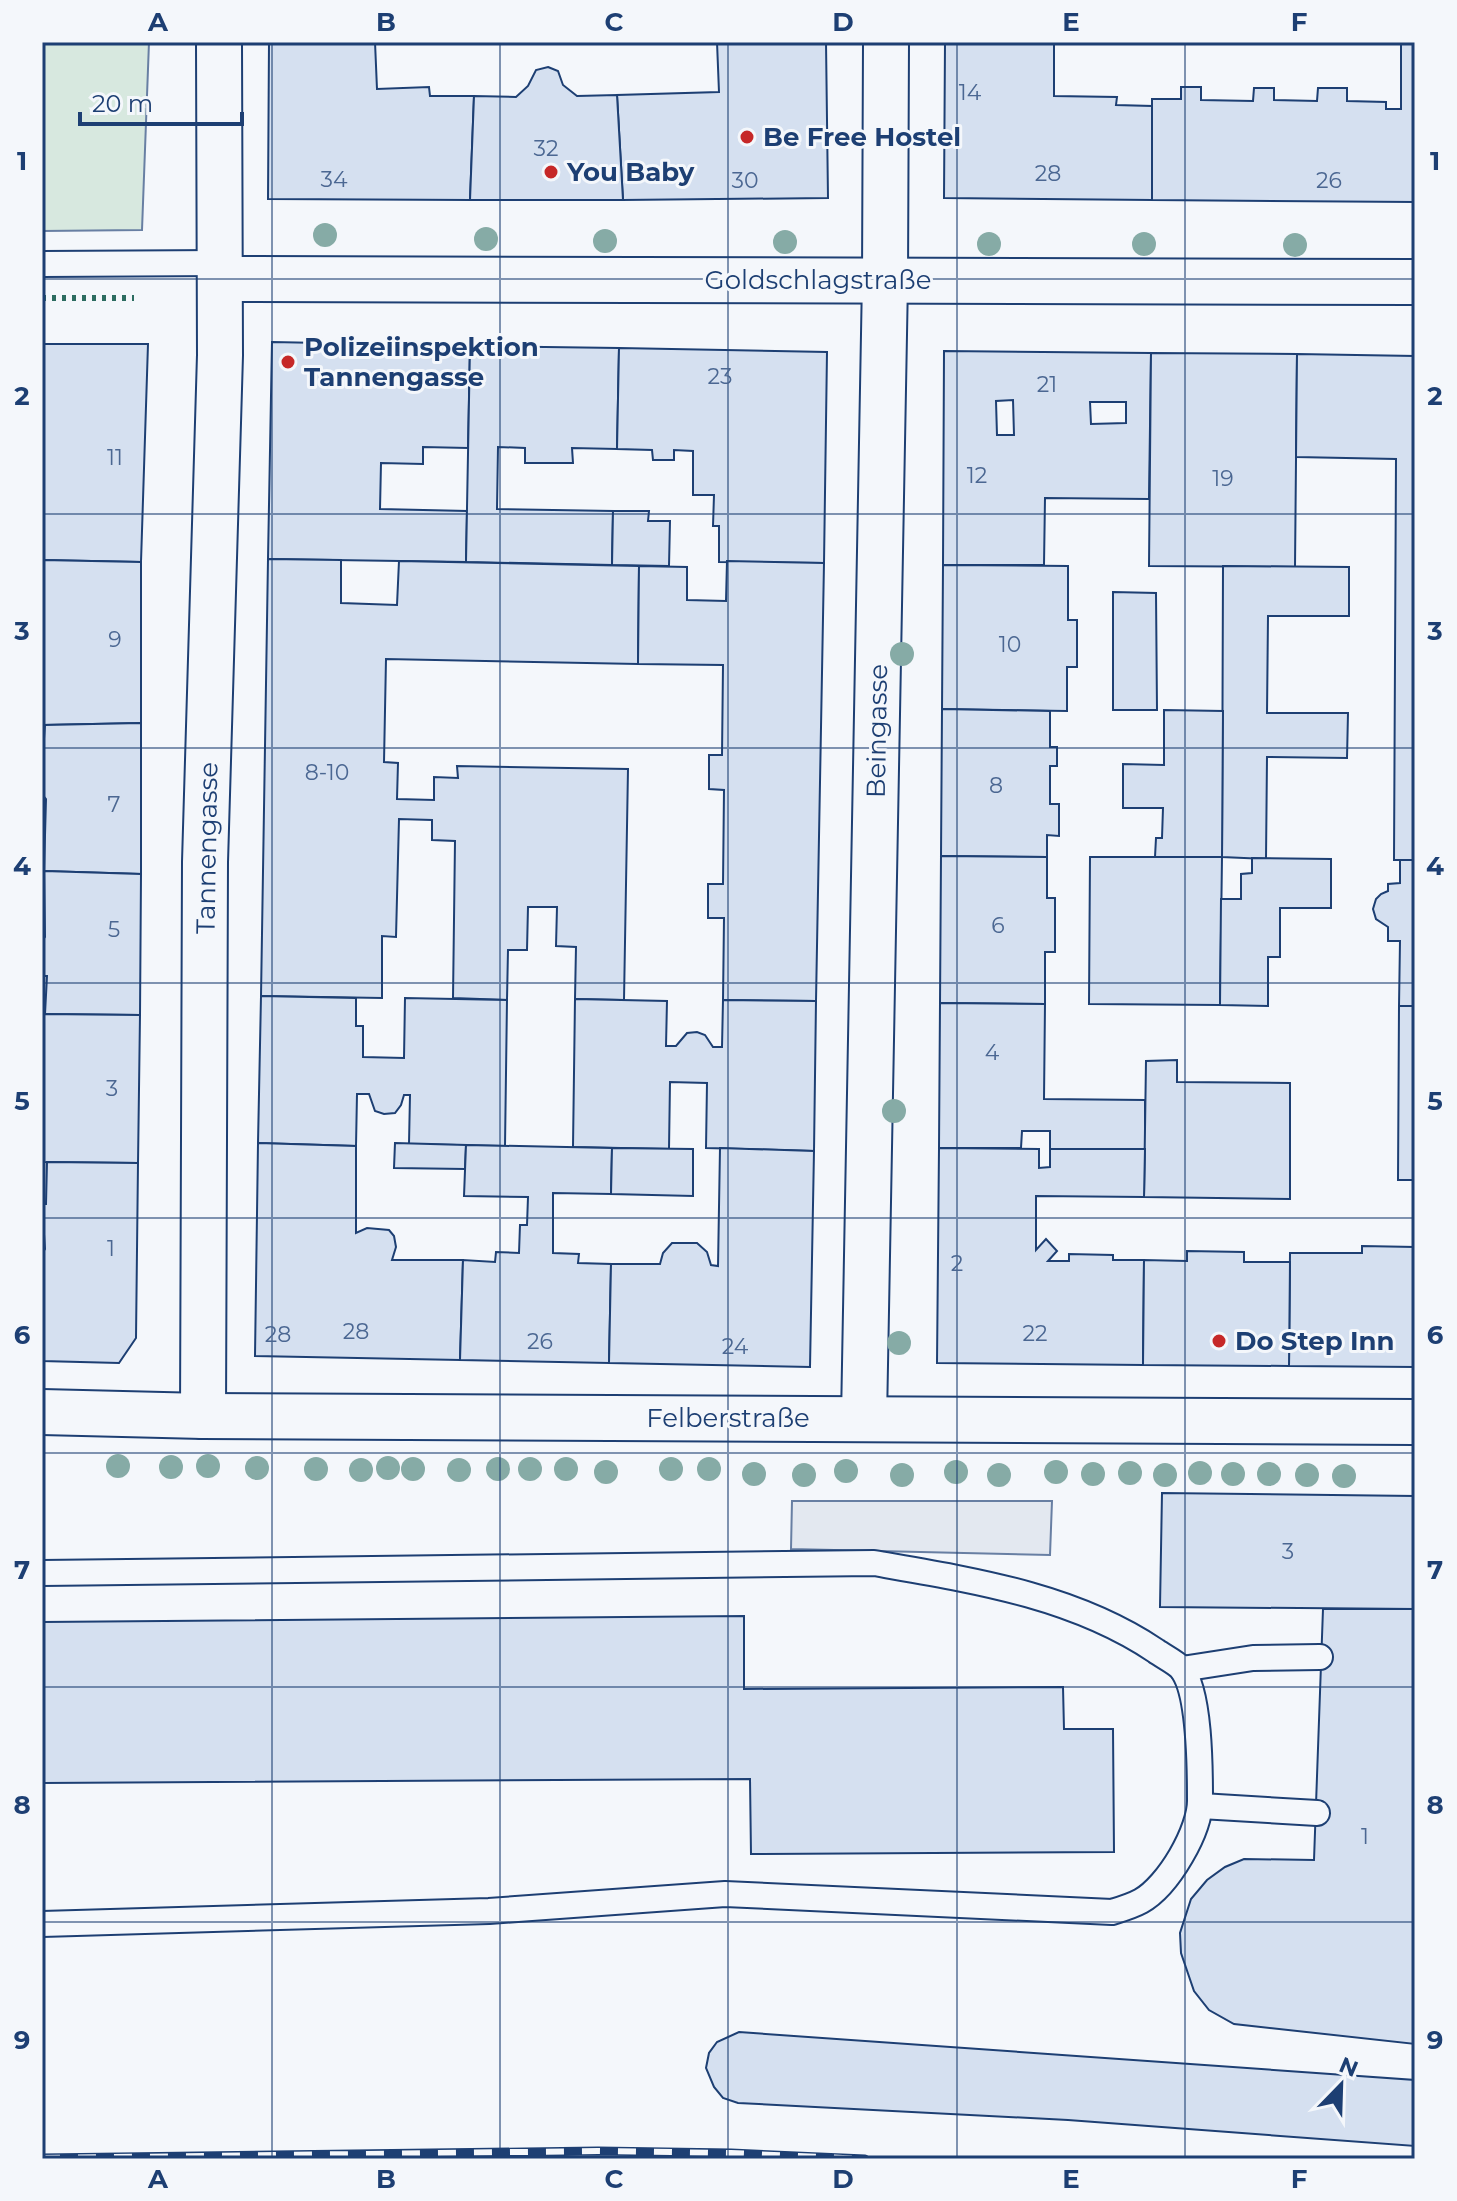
<svg xmlns="http://www.w3.org/2000/svg" width="1457" height="2201" font-family="Montserrat,sans-serif">
	<style>
		.green { fill: #d7e8df; stroke: #687fa3; stroke-width: 2 }
		.parking { fill: #e3e8f0; stroke: #687fa3; stroke-width: 2 }
		.building { fill: #d5e0f0; stroke: #1d3f73; stroke-width: 2; fill-rule: evenodd }
		.lines { fill: none; stroke-linecap: round; stroke-linejoin: round }
		.lane-casing { stroke: #1d3f73; stroke-width: 28 }
		.street-casing { stroke: #1d3f73; stroke-width: 48 }
		.secondary-casing { stroke: #1d3f73; stroke-width: 48 }
		.lane { stroke: #f4f7fb; stroke-width: 24 }
		.street { stroke: #f4f7fb; stroke-width: 44 }
		.secondary { stroke: #f4f7fb; stroke-width: 44 }
		.rail-casing { stroke: #1d3f73; stroke-width: 9 }
		.rail { stroke: #f4f7fb; stroke-width: 6; stroke-dasharray: 18; stroke-linecap: butt }
		.hedge { stroke: #2c6c60; stroke-width: 6; stroke-dasharray: 4 6; stroke-linecap: butt }
		.tree { fill: #86aba6 }
		.grid { fill: none; stroke: #1d3f73; stroke-width: 2; stroke-opacity: 0.55 }
		.poi-dot { fill: #c62828; stroke: #f4f7fb; stroke-width: 3 }
		.labels { text-anchor: middle; stroke-width: 6; stroke-linejoin: round; paint-order: stroke }
		.number-label { font-size: 22px; fill: #4b6792 }
		.poi-label { font-size: 26px; font-weight: bold; fill: #1d3f73; stroke: #f4f7fb; text-anchor: start }
		.street-label { font-size: 26px; fill: #1d3f73; stroke: #f4f7fb }
		.neatline { fill: none; stroke: #1d3f73; stroke-width: 3 }
		.grid-label { font-size: 26px; text-anchor: middle; font-weight: bold; fill: #1d3f73 }
	</style>
	<rect width="100%" height="100%" fill="#f4f7fb"/>
	<polygon class="green" points="42,42 149,42 142,230 42,231"/>
	<polygon class="parking" points="792,1501 1052,1501 1050,1555 791,1549"/>
	<g class="building">
		<polygon points="269,42 375,42 377,89 429,87 430,96 474,96 470,200 268,199"/>
		<polygon points="717,42 826,42 828,198 623,200 617,95 719,92"/>
		<polygon points="945,42 1054,42 1054,96 1117,97 1116,105 1152,106 1152,200 944,198"/>
		<polygon points="1388,42 1415,42 1415,202 1152,200 1152,99 1181,99 1181,87 1201,87 1201,100 1253,101 1254,88 1274,88 1274,100 1317,101 1318,88 1347,88 1347,101 1386,102 1386,109 1401,109 1401,42"/>
		<polygon points="548,67 558,71 563,85 577,96 617,95 623,200 470,200 474,96 516,97 528,86 536,70"/>
		<polygon points="272,342 470,346 468,448 423,447 423,464 381,463 380,509 467,511 466,562 268,559"/>
		<polygon points="42,344 148,344 141,562 42,560"/>
		<polygon points="470,346 619,348 617,449 572,448 573,463 525,463 525,448 498,447 497,509 613,511 612,565 466,562"/>
		<polygon points="619,348 827,352 824,563 719,562 719,526 713,526 714,495 693,495 693,451 674,450 674,460 653,460 652,450 617,449"/>
		<path d="M944,351l207,2 -2,146 -104,-1 -1,67h-101zM1013,400l1,35h-17l-1,-34zM1090,402h36v21l-35,1z"/>
		<polygon points="1151,353 1297,354 1295,567 1149,566"/>
		<polygon points="1297,354 1415,356 1415,860 1394,860 1396,459 1296,457"/>
		<polygon points="613,511 649,511 648,521 670,521 669,566 612,565"/>
		<polygon points="268,559 341,560 341,603 397,605 399,561 639,566 638,664 386,659 384,762 398,763 397,799 434,800 434,777 458,778 457,766 628,769 624,1000 575,999 576,947 556,946 557,907 528,907 527,950 508,950 507,1000 453,998 455,841 432,840 432,820 399,819 396,937 382,936 382,998 261,996"/>
		<polygon points="42,560 141,562 141,723 42,725"/>
		<polygon points="727,561 824,563 816,1001 723,1000 724,918 708,918 708,884 723,884 724,790 709,789 709,755 722,755 723,665 638,664 639,566 687,567 687,600 726,601"/>
		<polygon points="943,565 1068,566 1068,620 1077,620 1077,667 1067,667 1067,711 942,709"/>
		<polygon points="1223,566 1349,567 1349,616 1268,616 1267,713 1348,713 1347,758 1267,757 1266,859 1222,857"/>
		<polygon points="1113,592 1156,593 1157,710 1113,710"/>
		<polygon points="942,709 1050,711 1050,747 1057,747 1057,766 1050,766 1050,804 1059,804 1059,836 1047,835 1047,857 941,856"/>
		<polygon points="1164,710 1223,711 1222,857 1155,857 1156,838 1162,838 1163,808 1123,808 1123,764 1164,765"/>
		<polygon points="141,723 141,874 44,871 46,799 42,794 42,766 45,725"/>
		<polygon points="941,856 1047,857 1047,898 1055,898 1055,952 1045,952 1045,1004 940,1003"/>
		<polygon points="1090,857 1222,857 1220,1005 1089,1004"/>
		<polygon points="1252,858 1331,859 1331,908 1280,908 1280,957 1268,957 1268,1006 1220,1005 1221,899 1241,899 1241,874 1252,873"/>
		<polygon points="1400,860 1415,860 1415,1006 1399,1006 1400,941 1388,941 1388,927 1376,919 1373,909 1376,899 1381,894 1388,891 1388,884 1400,883"/>
		<polygon points="44,871 141,874 140,1015 45,1014 47,976 42,976 42,941 45,937"/>
		<polygon points="261,996 356,998 356,1026 363,1026 363,1057 404,1058 405,998 507,1000 505,1146 409,1144 410,1095 404,1095 401,1105 395,1113 384,1114 375,1111 369,1094 357,1094 356,1146 258,1143"/>
		<polygon points="575,999 667,1001 666,1046 676,1046 687,1033 697,1032 705,1035 713,1047 722,1047 723,1000 816,1001 814,1151 706,1148 707,1083 670,1082 669,1149 573,1147"/>
		<polygon points="940,1003 1045,1004 1044,1099 1145,1100 1145,1149 1050,1149 1050,1131 1022,1131 1021,1148 939,1148"/>
		<polygon points="1399,1006 1415,1006 1415,1180 1398,1180"/>
		<polygon points="42,1014 140,1015 138,1163 42,1162"/>
		<polygon points="1177,1060 1177,1082 1290,1083 1290,1199 1144,1197 1146,1061"/>
		<polygon points="258,1143 356,1146 356,1233 367,1228 389,1230 394,1236 396,1247 392,1260 463,1260 460,1360 255,1356"/>
		<polygon points="395,1143 466,1145 465,1169 394,1168"/>
		<polygon points="466,1145 612,1148 611,1194 553,1193 553,1253 579,1254 578,1263 611,1264 609,1363 460,1360 463,1260 495,1262 496,1252 519,1253 520,1225 527,1225 528,1197 464,1196"/>
		<polygon points="612,1148 693,1149 693,1196 611,1194"/>
		<polygon points="720,1148 814,1151 810,1367 609,1363 611,1264 660,1264 663,1253 672,1243 697,1243 707,1252 711,1265 718,1266"/>
		<polygon points="939,1148 1039,1149 1039,1168 1050,1167 1050,1149 1145,1149 1144,1197 1036,1196 1036,1250 1046,1239 1057,1251 1048,1261 1069,1261 1069,1254 1113,1255 1113,1260 1144,1260 1143,1365 937,1363"/>
		<polygon points="47,1162 138,1163 136,1338 119,1363 42,1361 42,1254 45,1249 42,1204 46,1204"/>
		<polygon points="1362,1246 1415,1247 1415,1367 1289,1366 1290,1253 1362,1253"/>
		<polygon points="1187,1251 1244,1252 1244,1262 1290,1262 1289,1366 1143,1365 1144,1260 1187,1261"/>
		<polygon points="1162,1493 1415,1496 1415,1609 1160,1607"/>
		<polygon points="1323,1609 1415,1609 1415,2044 1234,2024 1209,2010 1194,1991 1181,1953 1180,1933 1191,1899 1207,1880 1225,1867 1244,1859 1314,1860"/>
		<polygon points="744,1616 744,1689 1063,1687 1064,1729 1113,1729 1114,1852 751,1854 750,1779 42,1783 42,1622"/>
		<polygon points="739,2032 1415,2080 1415,2146 1068,2120 738,2103 723,2098 714,2087 706,2068 709,2053 717,2042"/>
	</g>
	<g class="lines">
		<defs>
			<g id="lane">
				<polyline points="42,264 221,263"/>
				<path d="M42,1573l832,-10c97,17 199,32 282,88 7,5 19,11 25,17 19,23 19,101 19,131 1,31 -32,87 -59,102 -9,5 -19,8 -29,11l-387,-18 -236,17 -447,13"/>
				<polyline points="1182,1669 1253,1658 1320,1657"/>
				<polyline points="1201,1806 1317,1813"/>
			</g>
			<g id="street">
				<polyline points="220,279 1415,282"/>
				<polyline points="203,1416 205,862 220,355 219,42"/>
				<polyline points="864,1419 885,280 886,42"/>
			</g>
			<polyline id="secondary" points="42,1412 203,1416 1415,1422"/>
		</defs>
		<use href="#lane" class="lane-casing"/>
		<use href="#street" class="street-casing"/>
		<use href="#secondary" class="secondary-casing"/>
		<use href="#lane" class="lane"/>
		<use href="#street" class="street"/>
		<use href="#secondary" class="secondary"/>
		<defs>
			<polyline id="rail" points="42,2158 598,2151 731,2153 865,2159"/>
		</defs>
		<use href="#rail" class="rail-casing"/>
		<use href="#rail" class="rail"/>
		<polyline class="hedge" points="42,298 134,298"/>
	</g>
	<g class="tree">
		<circle cx="325" cy="235" r="12"/>
		<circle cx="486" cy="239" r="12"/>
		<circle cx="605" cy="241" r="12"/>
		<circle cx="785" cy="242" r="12"/>
		<circle cx="989" cy="244" r="12"/>
		<circle cx="1144" cy="244" r="12"/>
		<circle cx="1295" cy="245" r="12"/>
		<circle cx="902" cy="654" r="12"/>
		<circle cx="894" cy="1111" r="12"/>
		<circle cx="899" cy="1343" r="12"/>
		<circle cx="118" cy="1466" r="12"/>
		<circle cx="208" cy="1466" r="12"/>
		<circle cx="171" cy="1467" r="12"/>
		<circle cx="257" cy="1468" r="12"/>
		<circle cx="388" cy="1468" r="12"/>
		<circle cx="316" cy="1469" r="12"/>
		<circle cx="413" cy="1469" r="12"/>
		<circle cx="498" cy="1469" r="12"/>
		<circle cx="530" cy="1469" r="12"/>
		<circle cx="566" cy="1469" r="12"/>
		<circle cx="671" cy="1469" r="12"/>
		<circle cx="709" cy="1469" r="12"/>
		<circle cx="361" cy="1470" r="12"/>
		<circle cx="459" cy="1470" r="12"/>
		<circle cx="846" cy="1471" r="12"/>
		<circle cx="606" cy="1472" r="12"/>
		<circle cx="956" cy="1472" r="12"/>
		<circle cx="1056" cy="1472" r="12"/>
		<circle cx="1130" cy="1473" r="12"/>
		<circle cx="1200" cy="1473" r="12"/>
		<circle cx="754" cy="1474" r="12"/>
		<circle cx="1093" cy="1474" r="12"/>
		<circle cx="1233" cy="1474" r="12"/>
		<circle cx="1269" cy="1474" r="12"/>
		<circle cx="804" cy="1475" r="12"/>
		<circle cx="902" cy="1475" r="12"/>
		<circle cx="999" cy="1475" r="12"/>
		<circle cx="1165" cy="1475" r="12"/>
		<circle cx="1307" cy="1475" r="12"/>
		<circle cx="1344" cy="1476" r="12"/>
	</g>
	<path class="grid" d="M272,42v2117M500,42v2117M728,42v2117M957,42v2117M1185,42v2117M42,279h1373M42,514h1373M42,748h1373M42,983h1373M42,1218h1373M42,1453h1373M42,1687h1373M42,1922h1373"/>
	<g class="poi-dot">
		<circle cx="747" cy="137" r="8"/>
		<circle cx="551" cy="172" r="8"/>
		<circle cx="288" cy="362" r="8"/>
		<circle cx="1219" cy="1341" r="8"/>
	</g>
	<g class="labels">
		<g class="number-label">
			<text x="970" y="100">14</text>
			<text x="546" y="156">32</text>
			<text x="1048" y="181">28</text>
			<text x="334" y="187">34</text>
			<text x="745" y="188">30</text>
			<text x="1329" y="188">26</text>
			<text x="720" y="384">23</text>
			<text x="1047" y="392">21</text>
			<text x="115" y="465">11</text>
			<text x="977" y="483">12</text>
			<text x="1223" y="486">19</text>
			<text x="115" y="647">9</text>
			<text x="1010" y="652">10</text>
			<text x="327" y="780">8-10</text>
			<text x="996" y="793">8</text>
			<text x="114" y="812">7</text>
			<text x="998" y="933">6</text>
			<text x="114" y="937">5</text>
			<text x="992" y="1060">4</text>
			<text x="112" y="1096">3</text>
			<text x="111" y="1256">1</text>
			<text x="957" y="1271">2</text>
			<text x="356" y="1339">28</text>
			<text x="1035" y="1341">22</text>
			<text x="278" y="1342">28</text>
			<text x="540" y="1349">26</text>
			<text x="735" y="1354">24</text>
			<text x="1288" y="1559">3</text>
			<text x="1365" y="1844">1</text>
		</g>
		<g class="poi-label">
			<text x="763" y="146">Be Free Hostel</text>
			<text x="567" y="181">You Baby</text>
			<text x="304" y="356">Polizeiinspektion<tspan x="304" dy="30">Tannengasse</tspan></text>
			<text x="1235" y="1350">Do Step Inn</text>
		</g>
		<g class="street-label">
			<text x="818" y="289">Goldschlagstraße</text>
			<text transform="translate(877 731) rotate(-89)" y="9">Beingasse</text>
			<text transform="translate(207 848) rotate(-89)" y="9">Tannengasse</text>
			<text x="728" y="1427">Felberstraße</text>
		</g>
	</g>
	<rect width="1457" height="2201" fill="none" stroke="#f4f7fb" stroke-width="88"/>
	<g transform="translate(1341 2085) rotate(23)" stroke="#f4f7fb" stroke-width="6" paint-order="stroke">
	<path d="M0-6L14 30L0 20L-14 30Z" fill="#1d3f73"/>
	<text y="-12" font-size="22" font-weight="bold" text-anchor="middle" fill="#1d3f73">N</text>
	</g>
	<path d="M80 112v12h162v-12" fill="none" stroke="#1d3f73" stroke-width="4"/>
	<text x="92" y="112" font-size="24" fill="#1d3f73" stroke="#f4f7fb" stroke-width="6" paint-order="stroke">20 m</text>
	<rect x="44" y="44" width="1369" height="2113" class="neatline"/>
	<g class="grid-label">
		<text x="158" y="31">A</text>
		<text x="386" y="31">B</text>
		<text x="614" y="31">C</text>
		<text x="843" y="31">D</text>
		<text x="1071" y="31">E</text>
		<text x="1299" y="31">F</text>
		<text x="22" y="170">1</text>
		<text x="1435" y="170">1</text>
		<text x="22" y="405">2</text>
		<text x="1435" y="405">2</text>
		<text x="22" y="640">3</text>
		<text x="1435" y="640">3</text>
		<text x="22" y="875">4</text>
		<text x="1435" y="875">4</text>
		<text x="22" y="1110">5</text>
		<text x="1435" y="1110">5</text>
		<text x="22" y="1344">6</text>
		<text x="1435" y="1344">6</text>
		<text x="22" y="1579">7</text>
		<text x="1435" y="1579">7</text>
		<text x="22" y="1814">8</text>
		<text x="1435" y="1814">8</text>
		<text x="22" y="2049">9</text>
		<text x="1435" y="2049">9</text>
		<text x="158" y="2188">A</text>
		<text x="386" y="2188">B</text>
		<text x="614" y="2188">C</text>
		<text x="843" y="2188">D</text>
		<text x="1071" y="2188">E</text>
		<text x="1299" y="2188">F</text>
	</g>
</svg>
